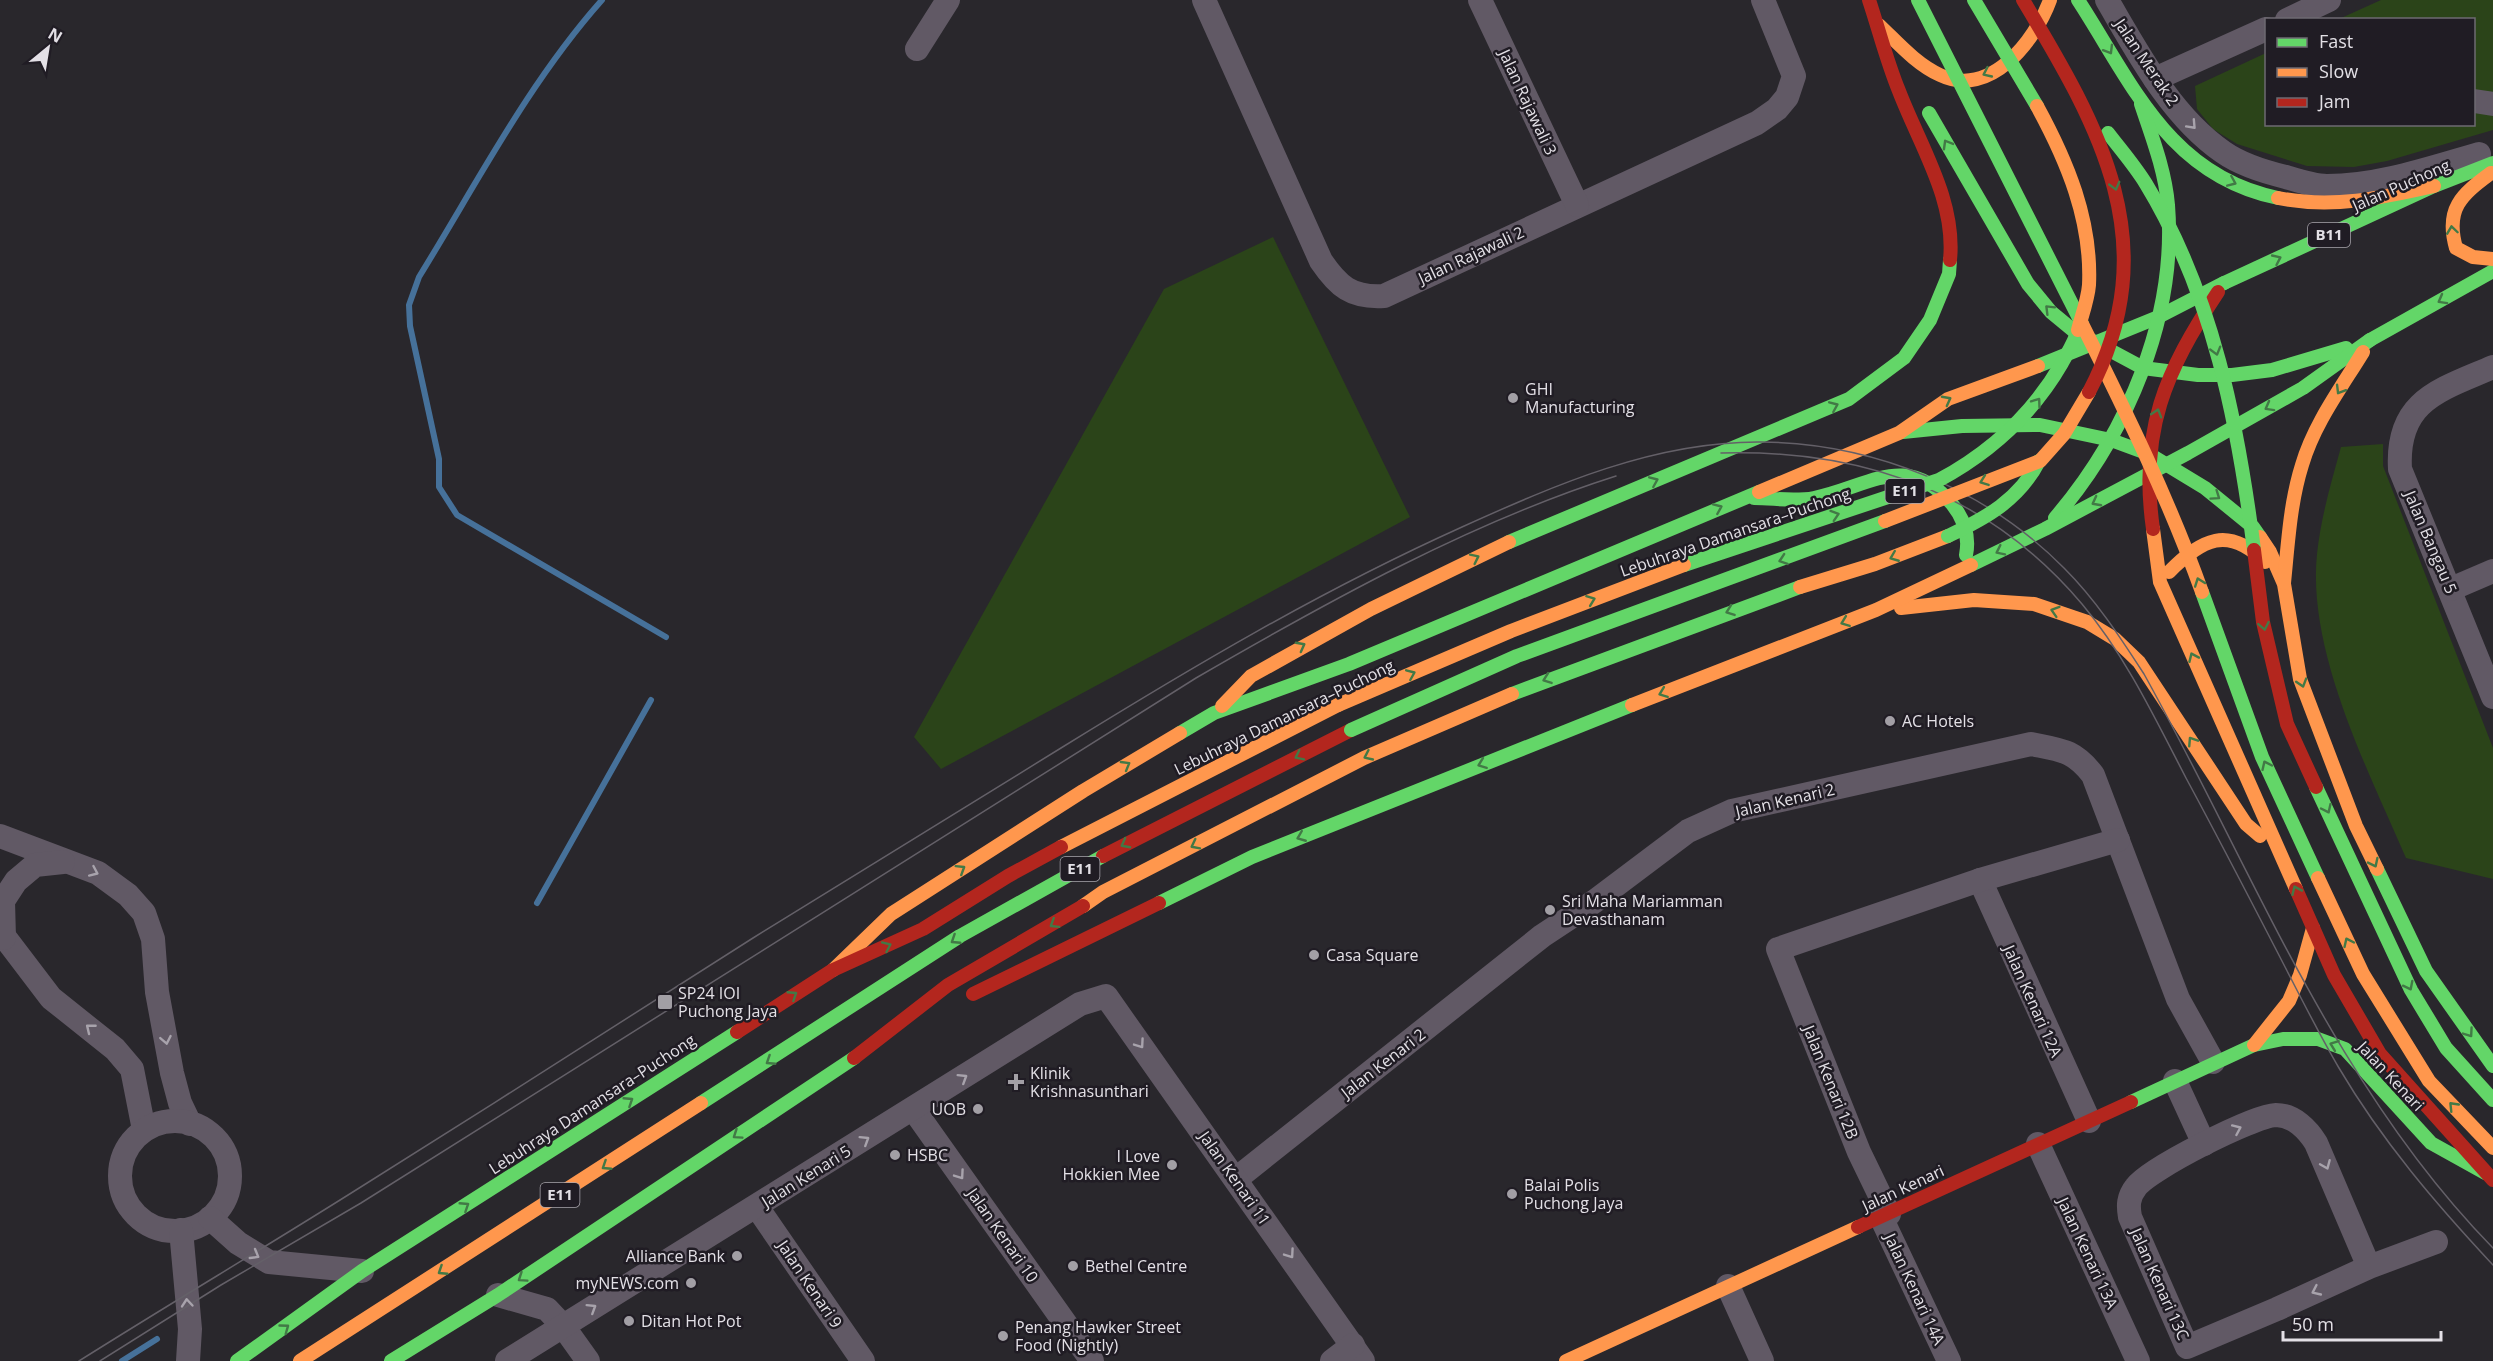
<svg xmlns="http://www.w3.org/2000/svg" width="2493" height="1361" font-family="'Open Sans',sans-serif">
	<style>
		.green { fill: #2b4419 }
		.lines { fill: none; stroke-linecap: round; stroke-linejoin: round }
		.stream { stroke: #46719a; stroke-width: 6 }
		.street { stroke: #615965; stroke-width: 24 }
		.fast { stroke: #63d668; stroke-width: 14 }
		.slow { stroke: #ff974d; stroke-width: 14 }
		.jam { stroke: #b3261e; stroke-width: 14 }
		.tram { stroke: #646068; stroke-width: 1.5 }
		.fast-bridge { stroke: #63d668; stroke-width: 14 }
		.slow-bridge { stroke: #ff974d; stroke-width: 14 }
		.jam-bridge { stroke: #b3261e; stroke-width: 14 }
		.oneway { stroke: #427946 }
		.oneway2 { stroke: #a8a3ac }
		.poi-dot { fill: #a29fa5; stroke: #201c24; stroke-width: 2 }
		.labels { text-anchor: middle; stroke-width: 5; stroke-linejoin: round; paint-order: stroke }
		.shield { fill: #201c24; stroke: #a8a5ac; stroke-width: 1.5 }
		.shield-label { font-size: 15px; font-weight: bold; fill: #e3e0e6 }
		.street-label { font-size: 16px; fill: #e3e0e6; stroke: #201c24 }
		.poi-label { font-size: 16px; fill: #e3e0e6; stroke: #201c24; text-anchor: start }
	</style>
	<rect width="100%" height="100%" fill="#29272c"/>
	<g class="green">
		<polygon points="2381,0 2493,0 2493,130 2387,161 2354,167 2307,166 2237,144 2213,129 2197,109 2195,86 2266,53 2266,124 2474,124 2474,20 2339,19"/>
		<polygon points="1273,237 1410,517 941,769 914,737 1164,289"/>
		<path d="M2383,444v22l110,282v131l-87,-21c-38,-88 -99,-207 -89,-304 4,-37 14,-71 24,-107z"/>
	</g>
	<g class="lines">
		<g class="stream">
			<path d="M602,0c-73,82 -125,183 -183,277l-10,28 1,21 29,133v28l18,28 209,122"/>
			<polyline points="537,903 651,700"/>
			<polyline points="122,1361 157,1339"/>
		</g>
		<g class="street">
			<path d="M1204,0l117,261c17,25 30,37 63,35l373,-173 20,-14 10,-12 7,-21 -31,-76"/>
			<polyline points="1480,0 1577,205"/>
			<path d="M2107,0c31,53 64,116 116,152 17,12 42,20 63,25 13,4 28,9 41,9 51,0 103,-18 152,-32"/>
			<polyline points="2287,20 2329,0"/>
			<polyline points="917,49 948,0"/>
			<polyline points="2155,79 2266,29"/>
			<polyline points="2474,101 2493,104"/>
			<path d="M2493,367c-53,23 -97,33 -93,102l93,228"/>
			<polyline points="2451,589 2493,571"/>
			<polyline points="0,836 98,873 128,895 144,913 153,939 157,992 172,1073 180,1103 190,1124"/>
			<polyline points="1980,880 2089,1121"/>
			<polyline points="0,931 51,998 115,1049 132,1069 144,1130"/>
			<polyline points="4,938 3,901 16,881 35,865 63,862"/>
			<polyline points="2175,1081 2204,1144"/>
			<polyline points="914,1110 1092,1361"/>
			<circle cx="175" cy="1176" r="55"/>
			<polyline points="2038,1144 2138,1361"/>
			<path d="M1236,1179l306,-243 53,-35 93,-70 44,-20 299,-67c30,6 43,6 62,31l85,224 35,63"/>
			<polyline points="757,1207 863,1361"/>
			<polyline points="1889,1214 1859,1152 1778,949 1980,880 2118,840"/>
			<polyline points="1881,1217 1949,1361"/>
			<polyline points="210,1218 238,1243 269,1262 362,1271"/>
			<polyline points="181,1230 190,1329 188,1361"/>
			<path d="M2369,1267l-53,-124c-8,-13 -22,-28 -40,-28 -23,1 -127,54 -140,72 -8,10 -8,19 -6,30l57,130 90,-38 92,-42 67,-25"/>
			<polyline points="1728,1286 1762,1361"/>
			<polyline points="498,1295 547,1309 563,1326 588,1361"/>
			<polyline points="507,1361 1080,1004 1106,996 1363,1361"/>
			<polyline points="1332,1361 1353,1345"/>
		</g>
		<g class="fast">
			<path d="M2078,0c54,83 91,176 200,198"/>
			<polyline points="1929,113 2028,284 2051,312 2074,331 2143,368 2198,375 2232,375 2272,370 2346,348"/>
			<polyline points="2224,283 2434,186 2493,163"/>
			<polyline points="2370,340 2493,271"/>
			<polyline points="2038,366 2156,318 2224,283"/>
			<polyline points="1903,432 1962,426 2040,425 2111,440 2149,454 2205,488 2253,527 2260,537"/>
			<path d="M1754,498c20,0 40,4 60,0 55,-11 92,-48 138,6 12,15 18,31 14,51"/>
			<path d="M2055,518c72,-84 122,-201 113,-313 -3,-35 -16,-68 -27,-101"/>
			<polyline points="1509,542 1849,399 1904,358 1930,320 1949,274 1950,260"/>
			<polyline points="1971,565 2045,529 2188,453 2303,388 2370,340"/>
			<polyline points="1512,694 1800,587"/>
			<polyline points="1180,733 1214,713 1349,664 1759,492"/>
			<polyline points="2377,869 2426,971 2493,1066"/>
			<polyline points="1159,903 1252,857 1632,705"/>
			<polyline points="2131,1102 2254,1045 2283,1039 2318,1039 2345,1049 2431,1143 2485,1173"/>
			<polyline points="701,1103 960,936 1103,856"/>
			<polyline points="237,1361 362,1271 737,1032"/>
			<polyline points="391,1361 498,1295 854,1058"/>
		</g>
		<g class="slow">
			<path d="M1879,25c19,18 37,39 61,50 50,24 95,-34 110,-75"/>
			<path d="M2491,173c-30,22 -46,36 -35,75l17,9 20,2"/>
			<path d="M2278,198c54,11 103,0 156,-12"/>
			<polyline points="1759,492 1899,433 1948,399 2038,366"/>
			<polyline points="2153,529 2160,582 2296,889"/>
			<polyline points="2260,537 2270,552 2284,584 2300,679 2356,826 2377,869"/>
			<path d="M2169,572c33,-33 59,-47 96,-10"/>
			<path d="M2284,583c4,-39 6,-80 18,-118 12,-41 39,-77 61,-113"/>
			<polyline points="1800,587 1875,564 1948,536"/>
			<polyline points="1901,608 1974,600 2034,604 2087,622 2115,639 2139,662 2246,824 2260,836"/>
			<polyline points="1632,705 1876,610 1971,565"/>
			<polyline points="1222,706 1251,676 1371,609 1509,542"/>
			<polyline points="1061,847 1338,705"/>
			<polyline points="1083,906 1103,892 1364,758 1512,694"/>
			<polyline points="833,970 891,914 1083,791 1180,733"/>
			<polyline points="2254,1045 2289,1001 2300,975 2313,928"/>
			<polyline points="300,1361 701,1103"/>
			<polyline points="1566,1361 1858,1227"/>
		</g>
		<g class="jam">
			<path d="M1869,0c10,30 18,62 30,91 21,55 57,109 51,169"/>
			<path d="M2153,529c-14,-98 12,-157 65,-237"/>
			<polyline points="1103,856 1351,730"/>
			<polyline points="2296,889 2334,975 2380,1054 2493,1180"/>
			<polyline points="973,994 1159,903"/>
			<polyline points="737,1032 833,970 923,929 1008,876 1061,847"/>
			<polyline points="854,1058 948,985 1083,906"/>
			<polyline points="1858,1227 2131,1102"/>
		</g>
		<g class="tram">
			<path d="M1721,453c143,-4 267,40 361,151 43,51 73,114 104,174 33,61 65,123 97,185 18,35 36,71 56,105 43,73 97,136 154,197"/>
			<path d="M79,1361c92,-58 185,-113 277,-171 133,-83 264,-168 397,-252 102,-64 205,-127 308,-190 131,-81 259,-157 401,-221 93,-42 193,-86 299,-85 112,1 224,46 303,126 32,32 56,69 80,106 109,196 190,412 349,574"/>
			<path d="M100,1361l121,-76 140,-82 835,-525c131,-76 275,-156 420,-202"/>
		</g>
		<g class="fast-bridge">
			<polyline points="1918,0 2082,324"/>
			<polyline points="1974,0 2037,106"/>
			<path d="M2108,133c13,17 27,33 38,51 67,110 92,240 108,366"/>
			<path d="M1948,536c38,-18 71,-36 91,-75"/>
			<path d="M1684,565l255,-85c52,-28 93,-65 123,-117 6,-11 13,-22 16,-33"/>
			<polyline points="2202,592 2262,757 2318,878"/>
			<polyline points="1351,730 1517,656 1885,521"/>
			<polyline points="2316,787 2411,990 2446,1048 2493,1100"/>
		</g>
		<g class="slow-bridge">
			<path d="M2037,106c30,55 55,114 52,179 -1,14 -7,30 -11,45"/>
			<path d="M2082,324c44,88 87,176 120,268"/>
			<polyline points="1885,521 2040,461 2064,434 2089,392"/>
			<polyline points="1338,705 1511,631 1684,565"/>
			<polyline points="2318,878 2363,974 2429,1081 2493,1148"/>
		</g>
		<g class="jam-bridge">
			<path d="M2023,0c77,128 144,244 66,392"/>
			<polyline points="2254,550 2263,622 2287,724 2316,787"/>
		</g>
	</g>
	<defs><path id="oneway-chevron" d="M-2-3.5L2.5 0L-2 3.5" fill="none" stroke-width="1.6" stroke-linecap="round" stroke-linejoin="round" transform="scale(1.5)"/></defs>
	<g class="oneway">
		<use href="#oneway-chevron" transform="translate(2109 50) rotate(59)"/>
		<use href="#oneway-chevron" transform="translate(1987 73) rotate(155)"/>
		<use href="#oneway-chevron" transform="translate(1947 144) rotate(-120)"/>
		<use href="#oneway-chevron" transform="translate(2232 182) rotate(23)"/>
		<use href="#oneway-chevron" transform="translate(2115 186) rotate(75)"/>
		<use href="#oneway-chevron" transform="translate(2452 230) rotate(-98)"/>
		<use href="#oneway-chevron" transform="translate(2277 259) rotate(-25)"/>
		<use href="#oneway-chevron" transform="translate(2442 300) rotate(151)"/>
		<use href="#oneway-chevron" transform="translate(2049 309) rotate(-135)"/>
		<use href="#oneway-chevron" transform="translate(2216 351) rotate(74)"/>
		<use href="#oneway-chevron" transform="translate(2340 390) rotate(121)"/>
		<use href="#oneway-chevron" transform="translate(1947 400) rotate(-28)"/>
		<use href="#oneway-chevron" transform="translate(2037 402) rotate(-54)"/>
		<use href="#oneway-chevron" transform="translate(1834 406) rotate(-23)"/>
		<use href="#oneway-chevron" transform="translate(2269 407) rotate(151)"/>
		<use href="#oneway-chevron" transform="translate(2157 413) rotate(-73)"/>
		<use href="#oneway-chevron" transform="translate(1654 481) rotate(-23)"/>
		<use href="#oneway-chevron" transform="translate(1984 481) rotate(160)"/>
		<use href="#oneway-chevron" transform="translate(2216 496) rotate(35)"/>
		<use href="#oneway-chevron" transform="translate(2096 502) rotate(152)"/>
		<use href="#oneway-chevron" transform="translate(1718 508) rotate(-23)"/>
		<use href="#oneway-chevron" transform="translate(1835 515) rotate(-18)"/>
		<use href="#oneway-chevron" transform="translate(2000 551) rotate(154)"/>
		<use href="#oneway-chevron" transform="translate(1894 557) rotate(158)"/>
		<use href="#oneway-chevron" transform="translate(1475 558) rotate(-26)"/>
		<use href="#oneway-chevron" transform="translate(1783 560) rotate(161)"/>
		<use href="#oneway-chevron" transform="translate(2199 582) rotate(-110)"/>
		<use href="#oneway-chevron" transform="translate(1591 600) rotate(-21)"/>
		<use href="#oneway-chevron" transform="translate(1730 611) rotate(160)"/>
		<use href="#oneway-chevron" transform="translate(2055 611) rotate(-163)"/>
		<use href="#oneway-chevron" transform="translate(1845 622) rotate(159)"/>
		<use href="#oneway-chevron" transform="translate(2264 626) rotate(79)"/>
		<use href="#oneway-chevron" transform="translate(1301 646) rotate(-28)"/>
		<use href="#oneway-chevron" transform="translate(2193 657) rotate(-114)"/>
		<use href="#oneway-chevron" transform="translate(1411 674) rotate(-23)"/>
		<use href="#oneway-chevron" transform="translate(1547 679) rotate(160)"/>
		<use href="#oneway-chevron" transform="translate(2302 683) rotate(73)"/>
		<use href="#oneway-chevron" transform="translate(1663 693) rotate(159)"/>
		<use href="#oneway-chevron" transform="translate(2192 741) rotate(-123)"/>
		<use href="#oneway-chevron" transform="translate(1299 756) rotate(154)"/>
		<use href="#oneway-chevron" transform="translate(1368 756) rotate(155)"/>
		<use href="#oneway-chevron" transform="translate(1482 764) rotate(159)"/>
		<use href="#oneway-chevron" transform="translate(1126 765) rotate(-30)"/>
		<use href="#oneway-chevron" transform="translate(2266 765) rotate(-115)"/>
		<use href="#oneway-chevron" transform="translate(2327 809) rotate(65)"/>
		<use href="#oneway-chevron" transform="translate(1301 837) rotate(158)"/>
		<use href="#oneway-chevron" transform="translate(1125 844) rotate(152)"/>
		<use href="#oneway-chevron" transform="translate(1195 845) rotate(153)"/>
		<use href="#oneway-chevron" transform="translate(2374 863) rotate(64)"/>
		<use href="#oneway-chevron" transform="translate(961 869) rotate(-32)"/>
		<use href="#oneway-chevron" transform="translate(2296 890) rotate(-114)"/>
		<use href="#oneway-chevron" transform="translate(1054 924) rotate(148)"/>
		<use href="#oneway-chevron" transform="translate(955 940) rotate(147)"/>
		<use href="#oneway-chevron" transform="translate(2348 942) rotate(-115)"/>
		<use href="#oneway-chevron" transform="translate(887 946) rotate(-24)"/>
		<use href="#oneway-chevron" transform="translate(2409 986) rotate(63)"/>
		<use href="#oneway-chevron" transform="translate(793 995) rotate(-33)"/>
		<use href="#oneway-chevron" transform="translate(2469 1033) rotate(55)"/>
		<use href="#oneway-chevron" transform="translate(2334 1045) rotate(-159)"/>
		<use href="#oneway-chevron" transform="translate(770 1061) rotate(147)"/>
		<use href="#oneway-chevron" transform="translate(629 1101) rotate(-33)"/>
		<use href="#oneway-chevron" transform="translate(2453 1106) rotate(-134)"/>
		<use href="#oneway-chevron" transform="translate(737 1135) rotate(146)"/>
		<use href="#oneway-chevron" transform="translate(606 1166) rotate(147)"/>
		<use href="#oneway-chevron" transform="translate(465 1206) rotate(-33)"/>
		<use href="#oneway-chevron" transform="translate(442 1271) rotate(147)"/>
		<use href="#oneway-chevron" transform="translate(522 1278) rotate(146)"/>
		<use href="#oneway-chevron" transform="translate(285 1328) rotate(-36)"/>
	</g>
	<g class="oneway2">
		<use href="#oneway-chevron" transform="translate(2192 125) rotate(47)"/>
		<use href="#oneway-chevron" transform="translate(94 872) rotate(24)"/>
		<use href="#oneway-chevron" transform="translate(90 1028) rotate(-141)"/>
		<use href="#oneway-chevron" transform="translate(166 1040) rotate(79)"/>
		<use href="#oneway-chevron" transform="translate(1140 1044) rotate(55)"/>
		<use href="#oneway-chevron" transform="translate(963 1078) rotate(-32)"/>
		<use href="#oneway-chevron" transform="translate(2237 1129) rotate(-24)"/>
		<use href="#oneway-chevron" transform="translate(865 1140) rotate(-32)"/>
		<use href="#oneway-chevron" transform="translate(2326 1165) rotate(67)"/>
		<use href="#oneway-chevron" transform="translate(960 1175) rotate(55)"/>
		<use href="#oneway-chevron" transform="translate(1290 1254) rotate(55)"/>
		<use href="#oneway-chevron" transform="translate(255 1255) rotate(30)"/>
		<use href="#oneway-chevron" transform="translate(2316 1291) rotate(155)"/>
		<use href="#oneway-chevron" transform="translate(187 1303) rotate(-95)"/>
		<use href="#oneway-chevron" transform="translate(592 1308) rotate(-32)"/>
	</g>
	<g class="poi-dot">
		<circle cx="1513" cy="398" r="6"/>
		<circle cx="1890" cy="721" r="6"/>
		<circle cx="1550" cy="910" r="6"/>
		<circle cx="1314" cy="955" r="6"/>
		<rect x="657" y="994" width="16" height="16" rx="3"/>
		<path d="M1013 1073h6v6h6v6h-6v6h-6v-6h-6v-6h6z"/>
		<circle cx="978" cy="1109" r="6"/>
		<circle cx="895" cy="1155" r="6"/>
		<circle cx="1172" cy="1165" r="6"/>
		<circle cx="1512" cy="1194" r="6"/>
		<circle cx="737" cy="1256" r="6"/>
		<circle cx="1073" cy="1266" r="6"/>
		<circle cx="691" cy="1283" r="6"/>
		<circle cx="629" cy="1321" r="6"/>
		<circle cx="1003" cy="1336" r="6"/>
	</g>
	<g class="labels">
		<g class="shield">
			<rect x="2308" y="223" width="42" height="24" rx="4.5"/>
			<rect x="1885.5" y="479" width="39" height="24" rx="4.5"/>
			<rect x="1060.5" y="857" width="39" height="24" rx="4.5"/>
			<rect x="540.5" y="1183" width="39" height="24" rx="4.5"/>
		</g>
		<g class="shield-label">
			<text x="2329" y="240">B11</text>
			<text x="1905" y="496">E11</text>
			<text x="1080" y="874">E11</text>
			<text x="560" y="1200">E11</text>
		</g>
		<g class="street-label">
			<text transform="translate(2147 62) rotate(56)" y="6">Jalan Merak 2</text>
			<text transform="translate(1528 102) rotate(65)" y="6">Jalan Rajawali 3</text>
			<text transform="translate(2401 185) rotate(-24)" y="6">Jalan Puchong</text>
			<text transform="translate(1471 255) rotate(-25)" y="6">Jalan Rajawali 2</text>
			<text transform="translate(1735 532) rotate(-19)" y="6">Lebuhraya Damansara–Puchong</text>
			<text transform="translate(2431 542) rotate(67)" y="6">Jalan Bangau 5</text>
			<text transform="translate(1284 717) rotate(-26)" y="6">Lebuhraya Damansara–Puchong</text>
			<text transform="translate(1785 800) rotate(-13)" y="6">Jalan Kenari 2</text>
			<text transform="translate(2033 1001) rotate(66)" y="6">Jalan Kenari 12A</text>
			<text transform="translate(1383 1063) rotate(-38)" y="6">Jalan Kenari 2</text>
			<text transform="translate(2391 1076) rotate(47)" y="6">Jalan Kenari</text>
			<text transform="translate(1831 1082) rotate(68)" y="6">Jalan Kenari 12B</text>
			<text transform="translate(592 1104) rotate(-33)" y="6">Lebuhraya Damansara–Puchong</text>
			<text transform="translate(806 1176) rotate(-32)" y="6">Jalan Kenari 5</text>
			<text transform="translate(1235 1178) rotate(55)" y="6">Jalan Kenari 11</text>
			<text transform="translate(1903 1188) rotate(-25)" y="6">Jalan Kenari</text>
			<text transform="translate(1003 1235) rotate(55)" y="6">Jalan Kenari 10</text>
			<text transform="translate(2088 1253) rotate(65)" y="6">Jalan Kenari 13A</text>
			<text transform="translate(810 1284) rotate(56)" y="6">Jalan Kenari 9</text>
			<text transform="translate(2160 1284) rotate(66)" y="6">Jalan Kenari 13C</text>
			<text transform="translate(1915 1289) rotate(65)" y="6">Jalan Kenari 14A</text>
		</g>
		<g class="poi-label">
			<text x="1525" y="395">GHI<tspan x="1525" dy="18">Manufacturing</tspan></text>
			<text x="1902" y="727">AC Hotels</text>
			<text x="1562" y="907">Sri Maha Mariamman<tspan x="1562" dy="18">Devasthanam</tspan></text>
			<text x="1326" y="961">Casa Square</text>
			<text x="678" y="999">SP24 IOI<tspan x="678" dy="18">Puchong Jaya</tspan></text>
			<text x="1030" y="1079">Klinik<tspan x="1030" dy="18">Krishnasunthari</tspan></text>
			<text x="966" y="1115" text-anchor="end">UOB</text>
			<text x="907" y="1161">HSBC</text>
			<text x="1160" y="1162" text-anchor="end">I Love<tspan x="1160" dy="18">Hokkien Mee</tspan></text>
			<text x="1524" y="1191">Balai Polis<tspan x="1524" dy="18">Puchong Jaya</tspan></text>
			<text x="725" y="1262" text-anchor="end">Alliance Bank</text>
			<text x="1085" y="1272">Bethel Centre</text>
			<text x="679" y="1289" text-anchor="end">myNEWS.com</text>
			<text x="641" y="1327">Ditan Hot Pot</text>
			<text x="1015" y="1333">Penang Hawker Street<tspan x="1015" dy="18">Food (Nightly)</tspan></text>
		</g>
	</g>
	<rect x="2265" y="18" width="210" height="108" fill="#201c24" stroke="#6e6a72" stroke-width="1.5"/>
	<rect x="2277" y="38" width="30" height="9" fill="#63d668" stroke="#6e6a72" stroke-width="1.5"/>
	<text x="2319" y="48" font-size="18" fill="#e3e0e6">Fast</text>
	<rect x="2277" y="68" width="30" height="9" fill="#ff974d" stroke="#6e6a72" stroke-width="1.5"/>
	<text x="2319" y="78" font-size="18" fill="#e3e0e6">Slow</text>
	<rect x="2277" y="98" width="30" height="9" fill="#b3261e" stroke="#6e6a72" stroke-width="1.5"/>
	<text x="2319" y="108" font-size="18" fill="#e3e0e6">Jam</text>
	<g transform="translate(48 48) rotate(30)" stroke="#201c24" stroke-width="4.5" paint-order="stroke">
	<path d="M0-4.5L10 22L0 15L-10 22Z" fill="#e3e0e6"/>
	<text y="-9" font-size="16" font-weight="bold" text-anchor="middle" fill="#e3e0e6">N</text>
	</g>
	<path d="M2283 1331v9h158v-9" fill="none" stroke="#e3e0e6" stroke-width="3"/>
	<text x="2292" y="1331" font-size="18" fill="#e3e0e6" stroke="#201c24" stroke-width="4.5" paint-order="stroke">50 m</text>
</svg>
